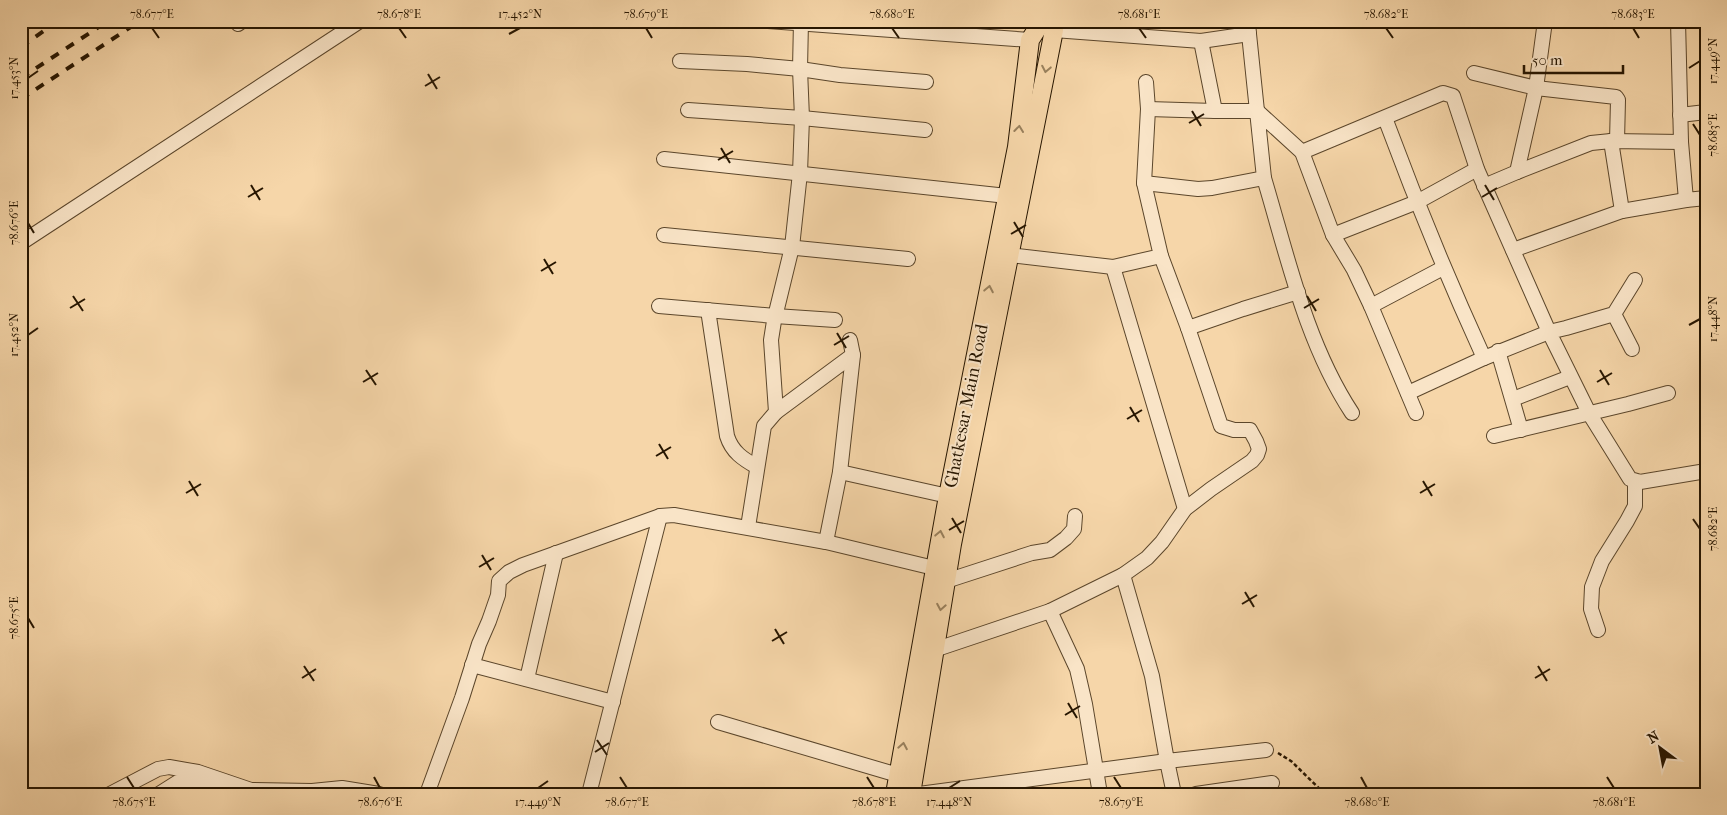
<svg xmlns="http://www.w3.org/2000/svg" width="1727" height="815" font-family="'IM FELL French Canon',serif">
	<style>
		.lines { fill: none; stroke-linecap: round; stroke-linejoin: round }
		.minor-casing { stroke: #5b462b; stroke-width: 16 }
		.major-casing { stroke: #271601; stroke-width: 20 }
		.path { stroke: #271601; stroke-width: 2.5; stroke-dasharray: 4 2.5; stroke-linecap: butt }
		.minor { stroke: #f9e4c7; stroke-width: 14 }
		.major { stroke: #f6d6a9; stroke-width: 18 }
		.rail { stroke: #271601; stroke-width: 4; stroke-dasharray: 9 9; stroke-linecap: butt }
		.oneway { stroke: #99805d }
		.ticks { fill: none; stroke: #271601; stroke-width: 2 }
		.labels { text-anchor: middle; stroke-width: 4; stroke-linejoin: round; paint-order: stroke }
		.street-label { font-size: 18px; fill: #271601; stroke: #f9e4c7 }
		.neatline { fill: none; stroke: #271601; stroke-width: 2 }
		.ticks-label { font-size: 12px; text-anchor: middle; fill: #271601 }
	</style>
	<rect width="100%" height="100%" fill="#f6d6a9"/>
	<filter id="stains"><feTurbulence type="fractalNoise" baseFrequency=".004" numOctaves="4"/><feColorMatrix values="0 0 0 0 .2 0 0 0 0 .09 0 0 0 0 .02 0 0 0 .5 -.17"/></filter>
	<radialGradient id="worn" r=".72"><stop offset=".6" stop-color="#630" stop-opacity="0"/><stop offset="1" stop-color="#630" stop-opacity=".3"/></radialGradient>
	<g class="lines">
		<defs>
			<g id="minor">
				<polyline points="768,21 1030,40"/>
				<polyline points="238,24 242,21"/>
				<polyline points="1054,30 1201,41 1249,34 1248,21"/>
				<polyline points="1201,41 1215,111 1257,111 1249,34"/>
				<polyline points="680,61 747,64 800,69 840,75 926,82"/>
				<polyline points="1474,73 1536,88 1616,97 1618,100 1617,141"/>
				<polyline points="1148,109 1215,111"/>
				<polyline points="688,110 802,118 925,130"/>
				<polyline points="1680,115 1706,112"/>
				<polyline points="1681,142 1686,200 1706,198"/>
				<path d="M1302,152l141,-59 10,3 24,73 72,163 -65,26c-36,-79 -69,-159 -99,-240"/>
				<polyline points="664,159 1007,196"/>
				<polyline points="1517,172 1591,143 1611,141 1681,142 1678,21"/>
				<path d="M1264,178c24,80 42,165 88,235"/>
				<polyline points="1144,183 1198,189 1212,188 1264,178 1257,111 1302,152 1333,235 1354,270 1371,306 1416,413"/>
				<polyline points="1484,186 1517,172 1536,88 1545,21"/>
				<polyline points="1622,211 1686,200"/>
				<polyline points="664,235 908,259"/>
				<polyline points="1333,235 1417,202 1477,169"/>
				<polyline points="21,243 360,21"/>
				<polyline points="1513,250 1622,211 1611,141"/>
				<polyline points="1009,255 1113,267 1161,256 1144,183 1148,109 1146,82"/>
				<polyline points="1161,256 1188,328 1243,309 1298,292"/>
				<polyline points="1113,267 1185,509"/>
				<polyline points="1635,280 1614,314 1566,328 1549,332 1589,413 1630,479 1640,482 1706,471"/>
				<polyline points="659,306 775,316 835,320"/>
				<polyline points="1371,306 1443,268"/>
				<path d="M708,310l19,126c5,16 16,23 30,31"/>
				<polyline points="1614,314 1632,349"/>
				<polyline points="1498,351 1521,430"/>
				<polyline points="1408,393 1484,358"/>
				<polyline points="1513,399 1570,377"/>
				<polyline points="776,412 853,355"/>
				<polyline points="1494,436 1628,404 1668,393"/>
				<polyline points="840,472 948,496"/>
				<polyline points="748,527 764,426 776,412 771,340 774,321 792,247 800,173 802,118 800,69 801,21"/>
				<polyline points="826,542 840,472 853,355 850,340"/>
				<polyline points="1123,575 1152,676 1167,761 1266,750"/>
				<polyline points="946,581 1032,553 1050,550 1066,538 1074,529 1075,516"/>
				<polyline points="1050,611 1077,669 1085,704 1100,794"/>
				<polyline points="1598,630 1591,609 1592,587 1602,561 1627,521 1635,506 1635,481"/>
				<polyline points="934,650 1050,611 1123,575 1147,558 1162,542 1185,509 1211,489 1252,461 1257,455 1259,449 1256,441 1250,430 1234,430 1221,426 1188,328"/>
				<polyline points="472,665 613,702"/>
				<polyline points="527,679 556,553"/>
				<polyline points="718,722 898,775"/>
				<polyline points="110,794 158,769 169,767 198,772 251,790 312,791 342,788 379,794"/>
				<polyline points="159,794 178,782 217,785"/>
				<polyline points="427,794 462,698 479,644 489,621 498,595 499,581 509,572 523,565 660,516 674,515 826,542 934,568"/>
				<polyline points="589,794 660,516"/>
				<polyline points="919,794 1167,761 1174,794"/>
				<polyline points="1196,794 1272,783"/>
			</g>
			<g id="major">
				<polyline points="895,794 948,496 1017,147 1030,40 1042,21"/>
				<polyline points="911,794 952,544 1054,30 1053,21"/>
			</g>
		</defs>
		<use href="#minor" class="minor-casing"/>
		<use href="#major" class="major-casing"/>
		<polyline class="path" points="1278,753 1291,761 1325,794"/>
		<use href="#minor" class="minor"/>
		<use href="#major" class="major"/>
		<g class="rail">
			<polyline points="21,47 58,21"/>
			<polyline points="21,78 108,21"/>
			<polyline points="21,99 140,21"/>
		</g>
	</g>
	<defs><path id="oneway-chevron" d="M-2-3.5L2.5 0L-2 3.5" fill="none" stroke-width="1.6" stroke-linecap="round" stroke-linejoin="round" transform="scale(1.25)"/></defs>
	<g class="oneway">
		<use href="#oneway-chevron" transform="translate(1046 69) rotate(101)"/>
		<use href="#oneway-chevron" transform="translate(1019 129) rotate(-83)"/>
		<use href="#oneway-chevron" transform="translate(989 289) rotate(-79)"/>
		<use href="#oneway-chevron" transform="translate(940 534) rotate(-79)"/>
		<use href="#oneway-chevron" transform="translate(941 607) rotate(100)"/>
		<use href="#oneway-chevron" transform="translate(903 746) rotate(-80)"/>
	</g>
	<path class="ticks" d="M152,28l7,10M399,28l7,10M646,28l6,10M892,28l7,10M1139,28l7,10M1386,28l7,10M1633,28l6,10M509,34l11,-6M1689,68l11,-7M428,74l9,15M28,78l10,-7M425,86l15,-9M1192,111l9,15M1189,123l15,-9M1693,124l7,11M721,148l9,15M718,160l15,-9M251,185l9,15M1485,185l9,15M248,197l15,-9M1482,197l15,-9M1014,222l9,15M28,223l6,10M1011,234l15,-9M544,259l9,15M541,271l15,-9M73,296l10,15M1307,296l9,15M70,308l15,-9M1304,308l15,-9M1689,325l11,-6M837,333l9,15M28,335l10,-7M834,345l15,-9M366,370l10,15M1600,370l9,15M363,382l15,-9M1597,382l15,-9M1130,407l9,15M1127,419l15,-9M659,444l9,15M656,456l15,-9M189,481l9,15M1423,481l9,15M186,493l15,-9M1420,493l15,-9M952,518l9,15M1693,519l7,10M949,530l15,-9M482,555l9,15M479,567l15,-9M1245,592l9,15M1242,604l15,-9M28,618l6,10M775,629l9,15M772,641l15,-9M304,666l10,15M1538,666l9,15M302,678l14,-9M1535,678l15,-9M1068,703l9,15M1065,715l15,-9M597,740l10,15M595,752l14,-9M127,777l7,11M374,777l6,11M620,777l7,11M867,777l7,11M1114,777l7,11M1361,777l6,11M1607,777l7,11M538,788l10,-7M949,788l11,-7"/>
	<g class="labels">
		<g class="street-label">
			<text transform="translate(966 406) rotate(-79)" y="6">Ghatkesar Main Road</text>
		</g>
	</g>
	<rect width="1727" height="815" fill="none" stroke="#f6d6a9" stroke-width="55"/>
	<g transform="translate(1660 748) rotate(328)" stroke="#f9e4c7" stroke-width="4" paint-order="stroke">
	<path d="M0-4L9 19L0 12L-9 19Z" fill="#271601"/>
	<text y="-8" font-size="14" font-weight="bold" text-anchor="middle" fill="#271601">N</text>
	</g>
	<path d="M1524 65v8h99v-8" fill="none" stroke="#271601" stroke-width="2.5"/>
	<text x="1532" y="65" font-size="15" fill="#271601" stroke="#f9e4c7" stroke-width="4" paint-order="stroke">50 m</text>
	<rect x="28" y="28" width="1672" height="760" class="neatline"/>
	<g class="ticks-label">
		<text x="152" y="18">78.677°E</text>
		<text x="399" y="18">78.678°E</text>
		<text x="520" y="18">17.452°N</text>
		<text x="646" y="18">78.679°E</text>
		<text x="892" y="18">78.680°E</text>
		<text x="1139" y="18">78.681°E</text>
		<text x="1386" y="18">78.682°E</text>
		<text x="1633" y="18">78.683°E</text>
		<text transform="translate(1713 61) rotate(-90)" y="4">17.449°N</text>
		<text transform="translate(14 78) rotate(-90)" y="4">17.453°N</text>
		<text transform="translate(1713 135) rotate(-90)" y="4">78.683°E</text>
		<text transform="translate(14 223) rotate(-90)" y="4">78.676°E</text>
		<text transform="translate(1713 319) rotate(-90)" y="4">17.448°N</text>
		<text transform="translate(14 335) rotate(-90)" y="4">17.452°N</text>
		<text transform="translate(1713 529) rotate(-90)" y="4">78.682°E</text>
		<text transform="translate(14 618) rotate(-90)" y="4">78.675°E</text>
		<text x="134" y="806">78.675°E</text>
		<text x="380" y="806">78.676°E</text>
		<text x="538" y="806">17.449°N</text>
		<text x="627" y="806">78.677°E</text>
		<text x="874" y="806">78.678°E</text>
		<text x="949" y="806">17.448°N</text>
		<text x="1121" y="806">78.679°E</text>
		<text x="1367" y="806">78.680°E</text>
		<text x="1614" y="806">78.681°E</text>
	</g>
	<rect width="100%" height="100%" filter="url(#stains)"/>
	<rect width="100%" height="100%" fill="url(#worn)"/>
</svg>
